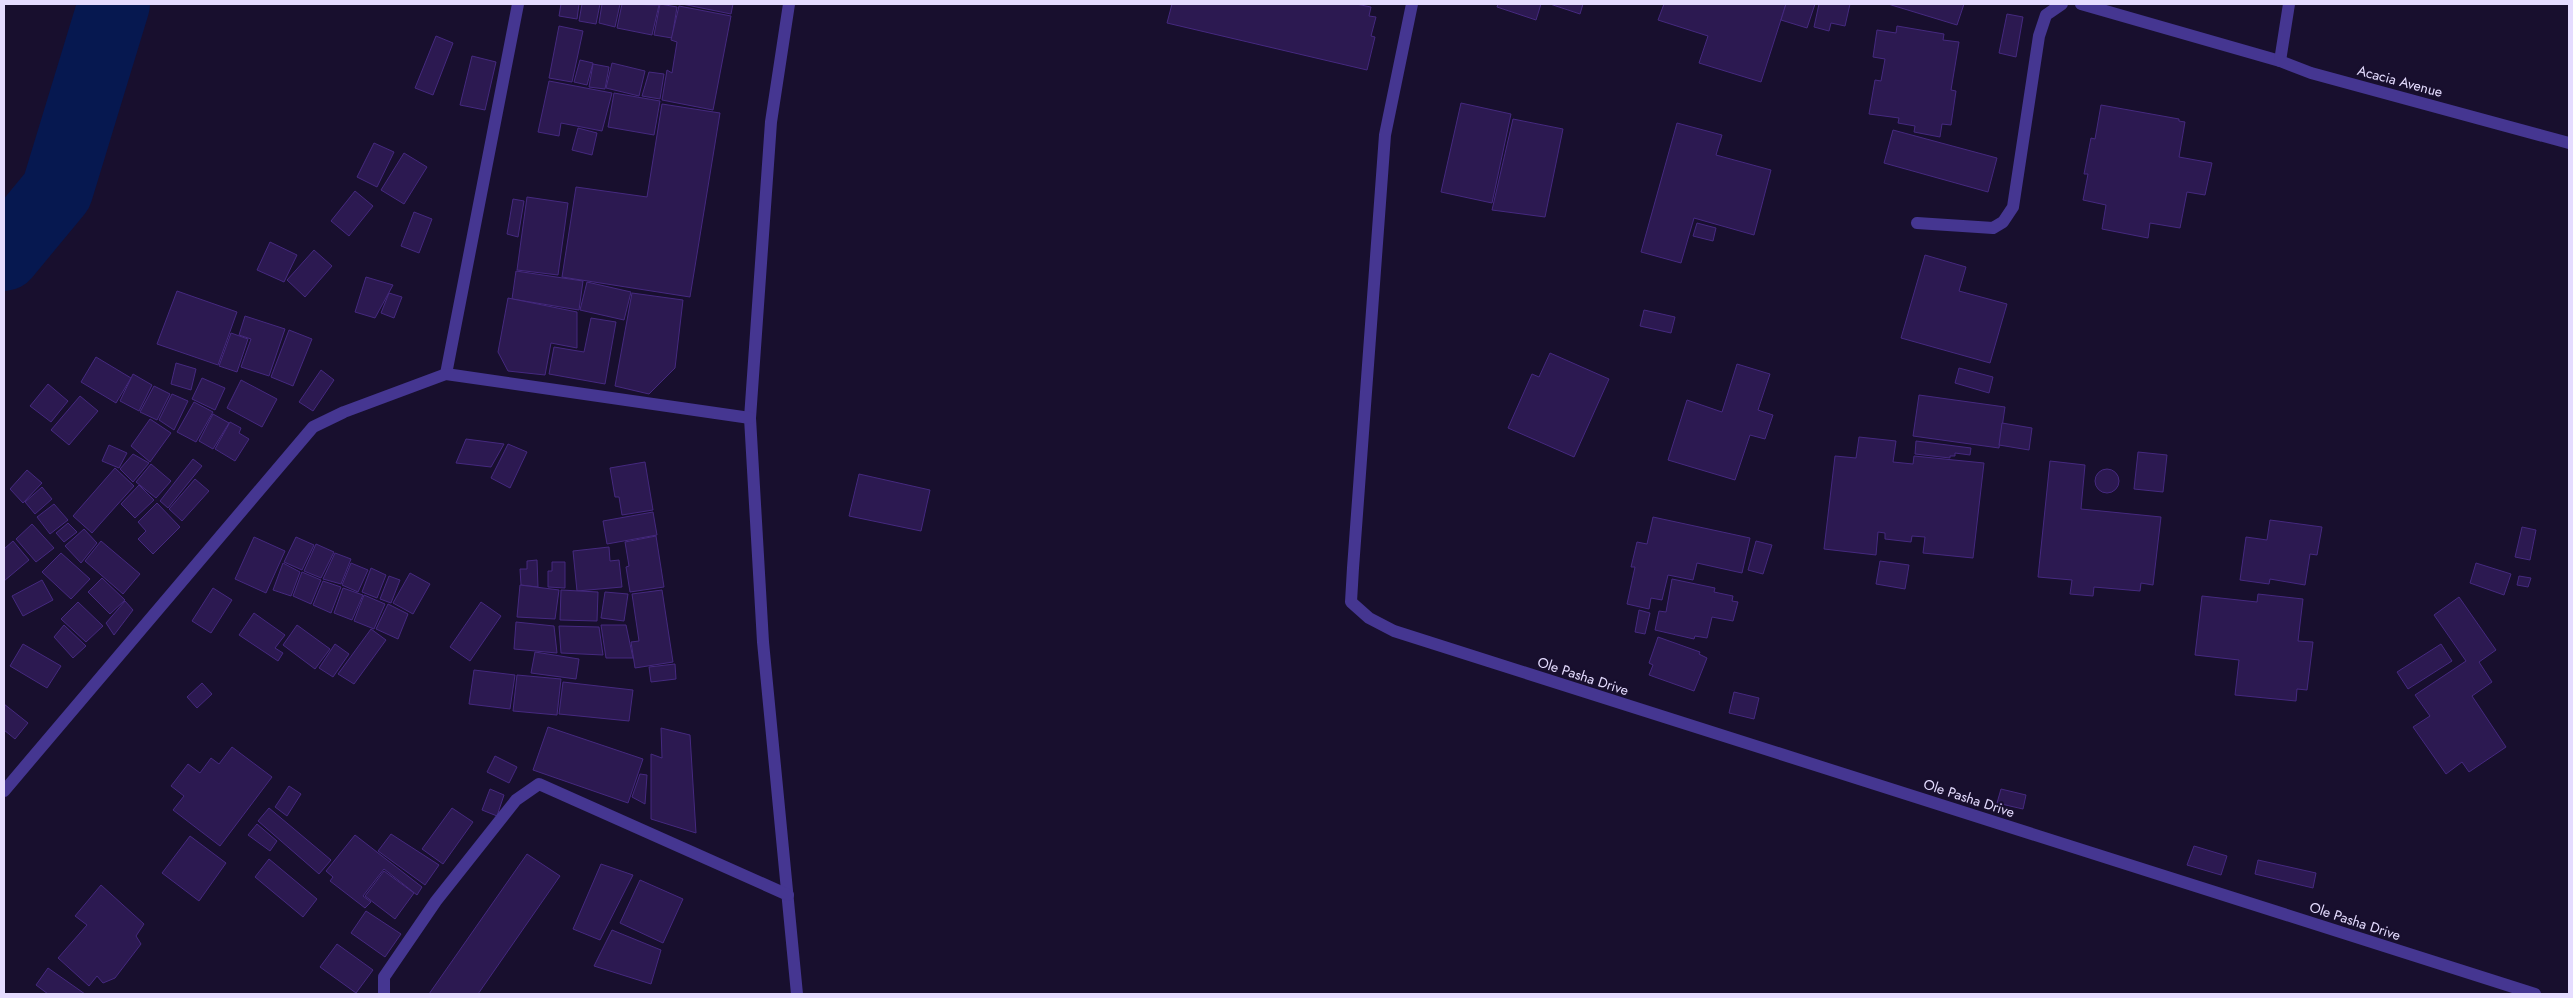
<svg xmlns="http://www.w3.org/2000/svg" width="2573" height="998" font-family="Jost,sans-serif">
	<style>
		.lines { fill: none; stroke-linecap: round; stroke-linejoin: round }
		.river { stroke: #061850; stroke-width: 72 }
		.building { fill: #2c1951; stroke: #45297f }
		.minor { stroke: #453691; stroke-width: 12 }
		.labels { text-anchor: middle; stroke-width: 4.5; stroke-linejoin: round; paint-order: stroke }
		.street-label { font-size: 14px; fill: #e5dcff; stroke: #180f2e }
	</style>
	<rect width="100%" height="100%" fill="#180f2e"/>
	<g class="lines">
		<polyline class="river" points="4,255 57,191 114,4"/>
	</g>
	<g class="building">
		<polygon points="561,4 579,4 577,19 559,16"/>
		<polygon points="582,4 600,4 596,24 579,21"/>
		<polygon points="602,4 620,4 615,27 599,23"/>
		<polygon points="622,4 659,5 652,35 617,28"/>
		<polygon points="660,4 677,7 672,38 654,35"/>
		<polygon points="682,4 733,4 731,14"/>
		<polygon points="1172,4 1356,4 1371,7 1369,16 1376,17 1371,36 1375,37 1367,70 1167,23"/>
		<polygon points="1498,4 1541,4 1536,20 1497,7"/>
		<polygon points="1550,4 1583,4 1580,14"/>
		<polygon points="1664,4 1786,4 1761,82 1699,63 1708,36 1658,20"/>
		<polygon points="1786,4 1815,4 1807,28 1781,20"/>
		<polygon points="1819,4 1850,4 1845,26 1831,23 1829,31 1814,27"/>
		<polygon points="1888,4 1964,4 1957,25"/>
		<polygon points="679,6 731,16 713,110 662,100 667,70 672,73 677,42 671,40"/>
		<polygon points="2007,14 2023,17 2016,57 1999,53"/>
		<polygon points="559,26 583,31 572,82 549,78"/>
		<polygon points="1897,26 1944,34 1943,40 1959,42 1951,90 1956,91 1951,125 1942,124 1940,137 1914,132 1915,126 1898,123 1899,118 1869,114 1875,80 1881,81 1885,59 1873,57 1877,30 1896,33"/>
		<polygon points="436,36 453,43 433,95 415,88"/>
		<polygon points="472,56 496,62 485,110 460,105"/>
		<polygon points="580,60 593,63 587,85 574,82"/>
		<polygon points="612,63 645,71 639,96 606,88"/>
		<polygon points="593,64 609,67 605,89 589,87"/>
		<polygon points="649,72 664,74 660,99 642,96"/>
		<polygon points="549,81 612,93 602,131 561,123 559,136 538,132"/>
		<polygon points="614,93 660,101 654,135 608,127"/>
		<polygon points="1461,103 1511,114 1492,203 1441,192"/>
		<polygon points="662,104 720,113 690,297 562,277 576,187 647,197"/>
		<polygon points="2101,105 2179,119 2179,121 2185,122 2179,157 2212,163 2205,195 2187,192 2180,228 2150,223 2148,238 2102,229 2106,205 2083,200 2088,174 2084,174 2091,138 2095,139"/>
		<polygon points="1513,119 1563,129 1545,217 1492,210"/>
		<polygon points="1677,123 1722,135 1716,155 1771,170 1754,235 1694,218 1681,263 1641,252"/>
		<polygon points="578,128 597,133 592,155 572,150"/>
		<polygon points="1893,130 1997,158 1988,192 1884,163"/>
		<polygon points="374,143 394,152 377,187 357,177"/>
		<polygon points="404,153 427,167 404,204 381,190"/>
		<polygon points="355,191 373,206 349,236 331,221"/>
		<polygon points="527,197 568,203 558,275 517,270"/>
		<polygon points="513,199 524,201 518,237 507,234"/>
		<polygon points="414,212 432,219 419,253 401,246"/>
		<polygon points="1697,223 1716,228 1713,241 1693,236"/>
		<polygon points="270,242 297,255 284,282 257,270"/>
		<polygon points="314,250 332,266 305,297 287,280"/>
		<polygon points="1925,255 1966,267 1959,291 2007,304 1990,363 1901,338"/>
		<polygon points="516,271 583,281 579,310 512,299"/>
		<polygon points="366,277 393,285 375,318 355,312"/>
		<polygon points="587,282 631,292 624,320 580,310"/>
		<polygon points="177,291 237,312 218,365 157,344"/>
		<polygon points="389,293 402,297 394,318 381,313"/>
		<polygon points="632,293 683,300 675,368 649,394 615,386"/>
		<polygon points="508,298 577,312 577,348 551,343 545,375 508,371 498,352"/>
		<polygon points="1644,310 1675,317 1671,333 1640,326"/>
		<polygon points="245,316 285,329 269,376 241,367 251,339 239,335"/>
		<polygon points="591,318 616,322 605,384 549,374 554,347 584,352"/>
		<polygon points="289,330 312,339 293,386 271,377"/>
		<polygon points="231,333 248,339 237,372 219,366"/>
		<polygon points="1550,353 1609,379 1574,457 1508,428 1532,374 1539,377"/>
		<polygon points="96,357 131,378 116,403 81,382"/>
		<polygon points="176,363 196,369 191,390 171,384"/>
		<polygon points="1737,364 1770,374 1758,410 1773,415 1765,439 1750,435 1735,480 1668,460 1687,400 1722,412"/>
		<polygon points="1959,368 1993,377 1989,393 1955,383"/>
		<polygon points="321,370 334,380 313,411 299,402"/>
		<polygon points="133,374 152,385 139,411 120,401"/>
		<polygon points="202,378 225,388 215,410 192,399"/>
		<polygon points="241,380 277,399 262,427 227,408"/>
		<polygon points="48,384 68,401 51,422 30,406"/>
		<polygon points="154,386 170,394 157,420 140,412"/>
		<polygon points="172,394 188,401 174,430 159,420"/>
		<polygon points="1919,395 2005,407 1999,448 1913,436"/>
		<polygon points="80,396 98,411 69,445 51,430"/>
		<polygon points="194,402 213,412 196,442 177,432"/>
		<polygon points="213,414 229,423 213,449 199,441"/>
		<polygon points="150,419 171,433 150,462 131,446"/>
		<polygon points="230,422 241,428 239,433 249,439 235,461 215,449"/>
		<polygon points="2002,423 2032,428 2029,450 1999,445"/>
		<polygon points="1859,437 1896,441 1893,462 1913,464 1914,456 1984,463 1973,558 1923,553 1925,537 1912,536 1911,542 1885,539 1885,533 1878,532 1876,555 1824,549 1835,456 1856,458"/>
		<polygon points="466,439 504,444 491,467 456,463"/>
		<polygon points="1916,441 1971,448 1970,455 1955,453 1955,456 1950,456 1950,458 1915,454"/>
		<polygon points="508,444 527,452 510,488 491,478"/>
		<polygon points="109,445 127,453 119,468 102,461"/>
		<polygon points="2138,452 2167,455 2163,492 2134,489"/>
		<polygon points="133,454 149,463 133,482 120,469"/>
		<polygon points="193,459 202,466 168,508 160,501"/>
		<polygon points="2050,461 2085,465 2081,509 2161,517 2153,585 2141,583 2140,591 2094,587 2093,596 2070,594 2072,580 2038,577"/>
		<polygon points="645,462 653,510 622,515 619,497 615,497 610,468"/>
		<polygon points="151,464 171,481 156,498 136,482"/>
		<polygon points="115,468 134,486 92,533 73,516"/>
		<circle cx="2107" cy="481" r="12"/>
		<polygon points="27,470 42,483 23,503 10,489"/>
		<polygon points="859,474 930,490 921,531 849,516"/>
		<polygon points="195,479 209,491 182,521 169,509"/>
		<polygon points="139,485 154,500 135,518 121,504"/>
		<polygon points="42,487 52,499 35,514 25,502"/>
		<polygon points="157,503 180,527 153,554 138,539 146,531 138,522"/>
		<polygon points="54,504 68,520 50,534 37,517"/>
		<polygon points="653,512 657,535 607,544 603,521"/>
		<polygon points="1653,517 1750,538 1742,573 1697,563 1693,580 1668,575 1662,600 1651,598 1649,609 1627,604 1635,567 1631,567 1637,542 1647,544"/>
		<polygon points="2270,520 2322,527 2317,555 2310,554 2305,585 2270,579 2269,584 2240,580 2246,537 2267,540"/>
		<polygon points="68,523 77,532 64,542 56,533"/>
		<polygon points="32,524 54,548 36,562 16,539"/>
		<polygon points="2522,527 2536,530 2530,560 2515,557"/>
		<polygon points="84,529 97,543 81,563 65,546"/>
		<polygon points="656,536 664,587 630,592 626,567 629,566 625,542"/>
		<polygon points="254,537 285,551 266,593 235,579"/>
		<polygon points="296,537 314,545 302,570 284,562"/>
		<polygon points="13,541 29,560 4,581 4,549"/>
		<polygon points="101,541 140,574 123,594 85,561"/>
		<polygon points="1756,541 1772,545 1763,574 1748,570"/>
		<polygon points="316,544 334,552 321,578 304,571"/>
		<polygon points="609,547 610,561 619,560 622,587 577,591 573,551"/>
		<polygon points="61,553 90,579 71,599 42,572"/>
		<polygon points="335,553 351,559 341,584 323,579"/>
		<polygon points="537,560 538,587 521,585 520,569 527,569 527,561"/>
		<polygon points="1880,561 1909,565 1905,589 1876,584"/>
		<polygon points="552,562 565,562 565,588 548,587 548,571 552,571"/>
		<polygon points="283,563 300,572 291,596 273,590"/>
		<polygon points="351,563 368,570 358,592 342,585"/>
		<polygon points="2476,563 2511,574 2504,595 2470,583"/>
		<polygon points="371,568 386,575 377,598 362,592"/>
		<polygon points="302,572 321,580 311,604 293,596"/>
		<polygon points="410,573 430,584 413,614 393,603"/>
		<polygon points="389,576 400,580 391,603 380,599"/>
		<polygon points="2519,576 2531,578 2528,587 2517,585"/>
		<polygon points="102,578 125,600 110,614 88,592"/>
		<polygon points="1672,579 1715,588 1714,592 1733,596 1732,601 1738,602 1733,621 1712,617 1707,638 1695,636 1694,639 1655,630 1659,611 1666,612"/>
		<polygon points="42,580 53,600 23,616 12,596"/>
		<polygon points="323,581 341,587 331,613 313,605"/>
		<polygon points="520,585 559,590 555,619 517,617"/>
		<polygon points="213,588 232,600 211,633 192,621"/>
		<polygon points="343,588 363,595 352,620 334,613"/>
		<polygon points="561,590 598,592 597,621 560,620"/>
		<polygon points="662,590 673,662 635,668 631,642 639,641 632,594"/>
		<polygon points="605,592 628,594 624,621 601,618"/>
		<polygon points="2258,594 2303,599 2298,641 2313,642 2307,690 2297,689 2296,701 2235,695 2239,660 2195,655 2202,596 2257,602"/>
		<polygon points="364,595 385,604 374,629 354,621"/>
		<polygon points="2459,597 2496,650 2479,662 2492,682 2472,696 2506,747 2469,772 2462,762 2446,774 2413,727 2430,716 2415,695 2466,661 2434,615"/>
		<polygon points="125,601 133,610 114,635 106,623"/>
		<polygon points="78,602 103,626 86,642 61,619"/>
		<polygon points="481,602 501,616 470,661 450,647"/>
		<polygon points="388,604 408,614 398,639 376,629"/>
		<polygon points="1639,610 1650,613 1645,634 1635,632"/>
		<polygon points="254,613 285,635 275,648 283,653 278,661 239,635"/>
		<polygon points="516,622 554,626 557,653 514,649"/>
		<polygon points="64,625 86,646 73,658 54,637"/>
		<polygon points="297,625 330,649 315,669 283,645"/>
		<polygon points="601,625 626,625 633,658 606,658"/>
		<polygon points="559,626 599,627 603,655 561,653"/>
		<polygon points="371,629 386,640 354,684 338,674"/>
		<polygon points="1658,637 1700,652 1699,654 1707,658 1694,691 1649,675 1653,665 1649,663"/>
		<polygon points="23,644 61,666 47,688 10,666"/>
		<polygon points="335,644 349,654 333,677 319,668"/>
		<polygon points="2441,644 2452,661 2408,689 2397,672"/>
		<polygon points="535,652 579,659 576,679 531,673"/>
		<polygon points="675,664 676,679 651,682 649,667"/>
		<polygon points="474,670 515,675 510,709 469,704"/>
		<polygon points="517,675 561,679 557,715 513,711"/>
		<polygon points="563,682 633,690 629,721 559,714"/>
		<polygon points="202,683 212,694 197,708 187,697"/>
		<polygon points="1734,692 1759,698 1754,719 1729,713"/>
		<polygon points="4,704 28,723 15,739 4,730"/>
		<polygon points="548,727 643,759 628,803 533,770"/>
		<polygon points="661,728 690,735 696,833 651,819 651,754 662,758"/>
		<polygon points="232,747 272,777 220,846 173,810 184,796 171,786 188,764 200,773 211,758 219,764"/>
		<polygon points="495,756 517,767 509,783 487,772"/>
		<polygon points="640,774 647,775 645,804 632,797"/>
		<polygon points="289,786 301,794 287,816 275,807"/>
		<polygon points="490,789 504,795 497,816 482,810"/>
		<polygon points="2001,789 2026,795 2023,809 1997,803"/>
		<polygon points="269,808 331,860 319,874 258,821"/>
		<polygon points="452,808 473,822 443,864 422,849"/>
		<polygon points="257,824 277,841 270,851 248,835"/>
		<polygon points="391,834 439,865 425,885 378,851"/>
		<polygon points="355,835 422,887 417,895 384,869 363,896 371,902 365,908 330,881 333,877 326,871"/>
		<polygon points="190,836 226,863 199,901 162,873"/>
		<polygon points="2194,846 2227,856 2221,875 2187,865"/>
		<polygon points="527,854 560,876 478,994 429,994"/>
		<polygon points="269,859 317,899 303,917 255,877"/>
		<polygon points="2258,860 2316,873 2313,888 2255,874"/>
		<polygon points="601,864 633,875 600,940 573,929"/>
		<polygon points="384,871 414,893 395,919 365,896"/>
		<polygon points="640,880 683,899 663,943 620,923"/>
		<polygon points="101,885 144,924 136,936 141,944 115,978 103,983 97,976 89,986 58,958 87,925 75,916"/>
		<polygon points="366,911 401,934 385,957 351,933"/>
		<polygon points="612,930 661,950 651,984 594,966"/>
		<polygon points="337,944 373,970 356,993 320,967"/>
		<polygon points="48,968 85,994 48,994 36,985"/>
	</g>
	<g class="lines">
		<g class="minor">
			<polyline points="789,4 771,122 750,418 763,642 797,994"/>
			<polyline points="1412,4 1385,135 1353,568 1351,602 1369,618 1394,631 2535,994"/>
			<polyline points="2081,4 2280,61"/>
			<polyline points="2289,4 2280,61 2311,73 2569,143"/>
			<polyline points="1917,223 1993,228 2003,222 2013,207 2039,36 2046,15 2062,4"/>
			<polyline points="446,374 518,4"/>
			<polyline points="4,791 313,427 344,412 446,374 750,418"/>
			<polyline points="384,994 384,977 436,901 516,800 539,784 788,895"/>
		</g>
	</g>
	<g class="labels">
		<g class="street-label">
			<text transform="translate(2400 81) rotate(15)" y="5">Acacia Avenue</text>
			<text transform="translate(1583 676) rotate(18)" y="5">Ole Pasha Drive</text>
			<text transform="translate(1969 798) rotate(18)" y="5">Ole Pasha Drive</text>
			<text transform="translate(2355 921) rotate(18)" y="5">Ole Pasha Drive</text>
		</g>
	</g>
	<rect width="2573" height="998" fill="none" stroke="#e5dcff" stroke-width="10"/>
</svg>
